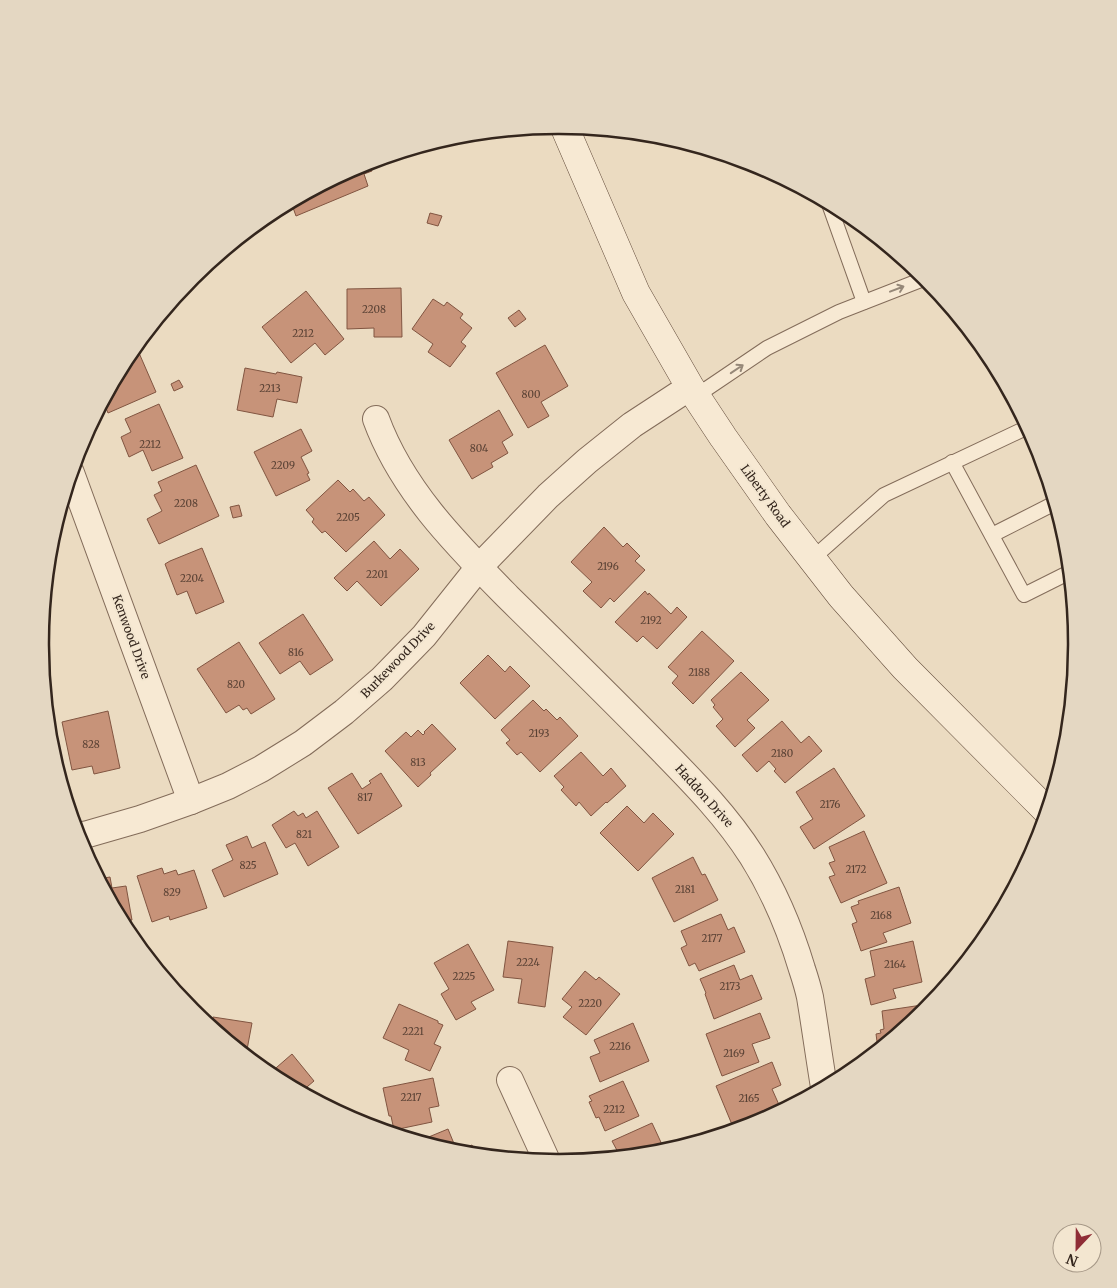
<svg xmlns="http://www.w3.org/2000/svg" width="1117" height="1288" font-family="Merriweather,serif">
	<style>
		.building { fill: #c79379; stroke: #815541 }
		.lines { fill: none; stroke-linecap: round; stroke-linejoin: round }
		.lane-casing { stroke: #836c5a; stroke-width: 16 }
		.street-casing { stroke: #836c5a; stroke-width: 28 }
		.secondary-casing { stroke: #654e3d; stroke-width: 29 }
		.lane { stroke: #f7e9d3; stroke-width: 14 }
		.street { stroke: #f7e9d3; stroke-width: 26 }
		.secondary { stroke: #f7e9d3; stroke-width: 28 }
		.oneway { stroke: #968878 }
		.labels { text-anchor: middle; stroke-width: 4; stroke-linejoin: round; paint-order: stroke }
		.number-label { font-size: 10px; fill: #594134 }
		.street-label { font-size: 12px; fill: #34261d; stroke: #f3e6d0 }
		.rim { fill: none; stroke: #34261d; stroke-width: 2.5 }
	</style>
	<rect width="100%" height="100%" fill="#ebdbc1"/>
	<g class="building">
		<polygon points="369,162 372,171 364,174 368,186 296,216 291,202 360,165"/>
		<polygon points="430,213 442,216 438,226 427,223"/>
		<polygon points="401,288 402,337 374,337 374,328 347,329 347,289"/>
		<polygon points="306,291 344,339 325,355 315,343 291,363 262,327"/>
		<polygon points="433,299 444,306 447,302 463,314 460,318 472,328 461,342 466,346 450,367 428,352 433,344 412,329"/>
		<polygon points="519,310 526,319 515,327 508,318"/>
		<polygon points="545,345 568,386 541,402 549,416 528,428 496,373"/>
		<polygon points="136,346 156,392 108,413 103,401 128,356"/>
		<polygon points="245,368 276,374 277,372 302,377 297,403 277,399 273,417 237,410"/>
		<polygon points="179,380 183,387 174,391 171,384"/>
		<polygon points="159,404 183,458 152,471 143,450 129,457 121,437 131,432 125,419"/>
		<polygon points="499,410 513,435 502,442 508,453 491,463 493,467 472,479 449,440"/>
		<polygon points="301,429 312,451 301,457 309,473 307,474 310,480 276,496 254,452"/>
		<polygon points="196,465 219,516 159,544 147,519 162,511 154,495 162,491 158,482"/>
		<polygon points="338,480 350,492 353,489 364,501 369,497 385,515 346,552 325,531 322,533 312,522 314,519 306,510"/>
		<polygon points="239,505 242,516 233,518 230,507"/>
		<polygon points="604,527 623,547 627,543 640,556 635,561 645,570 614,602 610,598 601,608 583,591 592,582 571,562"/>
		<polygon points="374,541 390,559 400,549 419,569 381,606 357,581 347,591 334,578"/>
		<polygon points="202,548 224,602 196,614 187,591 177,595 165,564 170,561"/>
		<polygon points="645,591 648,595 649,593 671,614 677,607 687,617 657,649 643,636 637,642 615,622"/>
		<polygon points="303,614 333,660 310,675 300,661 280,674 259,643"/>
		<polygon points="702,631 734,661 693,704 672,683 678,676 668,667"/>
		<polygon points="239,642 275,699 251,714 247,708 243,710 239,705 226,713 197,669"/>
		<polygon points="488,655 505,672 510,666 530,686 495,719 460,683"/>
		<polygon points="741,672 769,700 747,720 755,728 735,747 716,726 723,719 713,707 715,705 711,700"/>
		<polygon points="533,700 544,711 546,709 557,720 560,717 578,736 540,772 521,752 517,755 506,743 510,740 501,730"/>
		<polygon points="108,711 120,768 94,774 92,766 72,770 62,722"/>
		<polygon points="782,721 801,743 809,736 822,751 785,783 774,771 776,769 769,761 757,772 742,755"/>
		<polygon points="432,724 456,749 430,773 431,775 418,787 385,751 406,732 411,737 418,730 423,735 425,733 424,732"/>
		<polygon points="581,752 603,776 611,768 626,786 607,803 606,802 591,816 579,802 576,806 561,790 564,787 554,776"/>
		<polygon points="834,768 865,816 814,849 800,827 813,819 796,792"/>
		<polygon points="352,773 362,789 371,783 369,781 381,773 402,806 358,834 328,788"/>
		<polygon points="627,806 644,823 653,813 674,834 638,871 600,833"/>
		<polygon points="294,811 298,816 303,813 306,818 317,811 339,847 308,866 295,843 286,848 272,825"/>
		<polygon points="864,831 887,883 841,903 829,877 835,875 829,863 835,861 829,847"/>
		<polygon points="247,836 252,848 265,842 278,874 224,897 212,870 233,860 226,845"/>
		<polygon points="693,857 702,875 705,874 718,900 674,922 652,878"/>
		<polygon points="162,868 164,874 176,870 178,875 194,870 207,908 170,920 169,916 152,922 137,876"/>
		<polygon points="110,877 112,888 126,886 132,920 122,922 99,879"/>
		<polygon points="899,887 911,923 883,933 887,942 861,951 852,924 857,922 851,907 859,904 858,901"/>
		<polygon points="721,914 728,930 734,927 745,952 699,971 695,963 689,966 681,948 687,945 681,931"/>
		<polygon points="508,941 553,947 545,1007 518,1003 522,979 503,977"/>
		<polygon points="913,941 922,982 893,989 896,998 871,1005 865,979 875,976 870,951"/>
		<polygon points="468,944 494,990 471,1002 476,1009 456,1020 441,994 449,989 434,963"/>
		<polygon points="734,965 740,980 752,975 762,999 714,1019 705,994 706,993 700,979"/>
		<polygon points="585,971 596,980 599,977 620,994 586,1035 563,1017 572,1007 562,999"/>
		<polygon points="399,1004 438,1021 438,1023 443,1025 434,1044 441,1047 430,1071 405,1060 409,1050 383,1038"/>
		<polygon points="922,1005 923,1012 878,1049 876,1034 881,1033 880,1030 884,1029 882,1011"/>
		<polygon points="760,1013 770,1038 752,1044 759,1062 722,1076 706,1034"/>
		<polygon points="213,1017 252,1023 246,1055 212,1027"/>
		<polygon points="633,1023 649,1061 600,1082 590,1057 600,1053 594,1040"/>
		<polygon points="292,1054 314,1081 301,1092 269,1074"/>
		<polygon points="772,1062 781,1085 772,1089 780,1107 733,1127 716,1086"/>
		<polygon points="433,1078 439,1106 429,1108 432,1122 394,1130 391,1116 389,1116 383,1088"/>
		<polygon points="623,1081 639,1116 605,1131 599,1117 596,1118 589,1102 592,1101 589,1096"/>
		<polygon points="652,1123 665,1151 659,1153 619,1157 620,1156 612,1141"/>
		<polygon points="448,1129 457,1151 472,1145 476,1154 457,1152 419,1141"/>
	</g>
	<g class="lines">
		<defs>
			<g id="lane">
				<polyline points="829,204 864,302"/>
				<polyline points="696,396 767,348 839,312 926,278"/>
				<polyline points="952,462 1024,595 1070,572"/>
				<polyline points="992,535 1055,503"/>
				<polyline points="812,559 884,495 1028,427"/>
			</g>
			<g id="street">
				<path d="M376,419c26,71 80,125 132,178 48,47 97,95 144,143 36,37 72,72 100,116 22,35 38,73 50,113 3,9 6,19 8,28 5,30 9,60 14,90"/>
				<polyline points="71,473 191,801"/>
				<polyline points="77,836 88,834 140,819 191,801 228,786 261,769 303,743 344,712 382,679 424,636 479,567 548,496 587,461 632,425 690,387"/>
				<polyline points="510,1080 547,1161"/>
			</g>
			<polyline id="secondary" points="564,126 636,293 690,387 723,437 778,515 841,596 905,668 1047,811"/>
		</defs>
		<use href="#lane" class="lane-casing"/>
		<use href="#street" class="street-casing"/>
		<use href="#secondary" class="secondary-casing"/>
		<use href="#lane" class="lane"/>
		<use href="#street" class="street"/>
		<use href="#secondary" class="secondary"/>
	</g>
	<defs><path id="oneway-shaft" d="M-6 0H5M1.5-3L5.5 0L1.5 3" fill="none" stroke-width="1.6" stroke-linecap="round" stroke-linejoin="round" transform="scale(1.25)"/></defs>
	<g class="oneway">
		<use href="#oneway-shaft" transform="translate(897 289) rotate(-21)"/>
		<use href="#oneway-shaft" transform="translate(737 369) rotate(-34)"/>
	</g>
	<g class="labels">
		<g class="number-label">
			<text x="374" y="313">2208</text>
			<text x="303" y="337">2212</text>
			<text x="270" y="392">2213</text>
			<text x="531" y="398">800</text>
			<text x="150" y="448">2212</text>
			<text x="479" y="452">804</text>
			<text x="283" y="469">2209</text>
			<text x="186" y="507">2208</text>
			<text x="348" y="521">2205</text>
			<text x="608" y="570">2196</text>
			<text x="377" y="578">2201</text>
			<text x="192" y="582">2204</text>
			<text x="651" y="624">2192</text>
			<text x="296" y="656">816</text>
			<text x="699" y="676">2188</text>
			<text x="236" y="688">820</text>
			<text x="539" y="737">2193</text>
			<text x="91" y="748">828</text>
			<text x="782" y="757">2180</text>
			<text x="418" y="766">813</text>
			<text x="365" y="801">817</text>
			<text x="830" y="808">2176</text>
			<text x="304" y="838">821</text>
			<text x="248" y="869">825</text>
			<text x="856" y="873">2172</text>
			<text x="685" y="893">2181</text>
			<text x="172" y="896">829</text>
			<text x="881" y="919">2168</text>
			<text x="712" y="942">2177</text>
			<text x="528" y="966">2224</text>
			<text x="895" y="968">2164</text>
			<text x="464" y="980">2225</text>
			<text x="730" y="990">2173</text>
			<text x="590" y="1007">2220</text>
			<text x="413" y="1035">2221</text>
			<text x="620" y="1050">2216</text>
			<text x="734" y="1057">2169</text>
			<text x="411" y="1101">2217</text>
			<text x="749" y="1102">2165</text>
			<text x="614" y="1113">2212</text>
		</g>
		<g class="street-label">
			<text transform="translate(765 496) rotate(54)" y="4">Liberty Road</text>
			<text transform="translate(131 637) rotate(70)" y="4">Kenwood Drive</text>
			<text transform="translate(398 660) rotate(-46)" y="4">Burkewood Drive</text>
			<text transform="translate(704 796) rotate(48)" y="4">Haddon Drive</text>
		</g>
	</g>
	<path d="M0 0H1117V1288H0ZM558 134H559A509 509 0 0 1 1068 643V645A509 509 0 0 1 559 1154H558A509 509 0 0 1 49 645V643A509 509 0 0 1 558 134Z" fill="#e4d7c2" fill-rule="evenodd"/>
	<path class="rim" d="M558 134H559A509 509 0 0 1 1068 643V645A509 509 0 0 1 559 1154H558A509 509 0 0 1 49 645V643A509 509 0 0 1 558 134Z"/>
	<g transform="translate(1077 1248) rotate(202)"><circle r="24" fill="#f3e6d0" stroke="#a79988"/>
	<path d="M0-4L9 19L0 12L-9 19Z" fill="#8f2d36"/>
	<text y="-8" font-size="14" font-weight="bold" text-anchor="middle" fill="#34261d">N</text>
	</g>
</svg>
